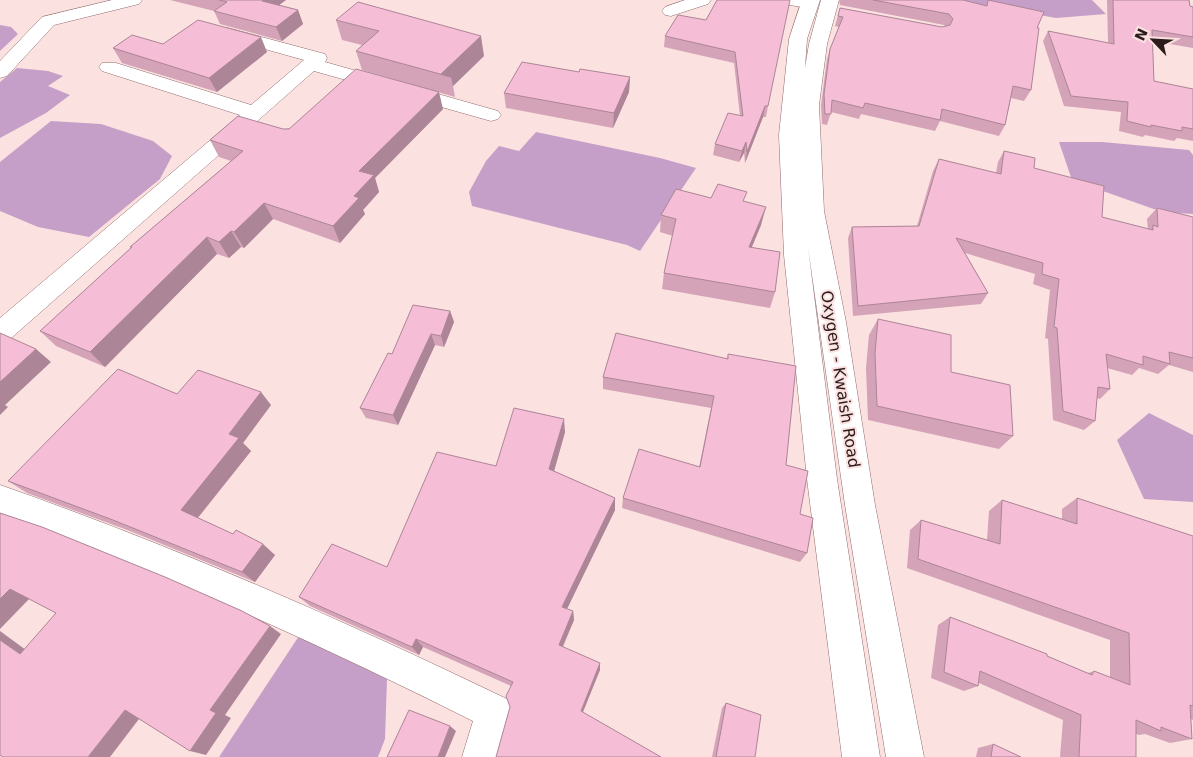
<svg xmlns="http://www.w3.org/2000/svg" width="1193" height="757" font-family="'DejaVu Sans',sans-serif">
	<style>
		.water { fill: #c59fc7 }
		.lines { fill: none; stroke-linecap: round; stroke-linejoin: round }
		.street-casing { stroke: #926c6c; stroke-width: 1 }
		.secondary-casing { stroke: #926c6c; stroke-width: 1 }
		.street { fill: #fff; fill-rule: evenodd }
		.secondary { fill: #fff; fill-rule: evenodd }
		.wall { fill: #d4a3b8 }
		.shaded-wall { fill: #ac8596 }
		.building { fill: #f6bed6; stroke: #ac8596 }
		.labels { text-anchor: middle; stroke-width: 4; stroke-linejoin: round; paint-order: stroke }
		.street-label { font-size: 16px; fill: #2b1b1b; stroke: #fce1e1 }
	</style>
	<rect width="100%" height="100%" fill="#fce1e1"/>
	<g class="water">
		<polygon points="954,0 1092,0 1106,14 1056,18"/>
		<polygon points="0,25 11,27 18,34 0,51"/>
		<polygon points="17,68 48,71 63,76 48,86 70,95 46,113 0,138 0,82"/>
		<polygon points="51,121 101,124 153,141 172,156 160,179 89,237 38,227 0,211 0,162"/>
		<polygon points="536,132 660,158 696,168 640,251 627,245 472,206 469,192 486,161 499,146 519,151"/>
		<polygon points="1059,142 1102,142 1189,150 1193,155 1193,214 1162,212 1072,180"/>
		<polygon points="1149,413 1193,435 1193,502 1144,499 1117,440"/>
		<polygon points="299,636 387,679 385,739 378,757 219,757"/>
	</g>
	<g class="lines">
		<defs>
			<g id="street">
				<polygon points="112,0 142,0 139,4 54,25 7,76 0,78 0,61 42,17"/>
				<polygon points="685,0 711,0 708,4 671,16 665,15 662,11 665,7"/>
				<polygon points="780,0 816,0 818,3 815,7 809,8 783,4"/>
				<polygon points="228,28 325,54 327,58 325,62 498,111 501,115 498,119 491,121 314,71 9,340 0,343 0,318 240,115 102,71 99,67 102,63 116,63 251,105 304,60 222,37 219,33 222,29"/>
				<path d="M0,485c174,61 341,134 507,214l5,13 -12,45h-38l11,-36c-154,-77 -311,-148 -473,-208z"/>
			</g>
			<polygon id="secondary" points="802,0 820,0 807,39 805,68 809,44 821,0 839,0 827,44 819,105 824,211 846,322 875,505 924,757 886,757 845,505 808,247 837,479 880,757 842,757 807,479 784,255 779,135 789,39"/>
		</defs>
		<use href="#street" class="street-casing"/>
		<use href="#secondary" class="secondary-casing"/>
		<use href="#street" class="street"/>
		<use href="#secondary" class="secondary"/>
	</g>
	<g class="wall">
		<polygon points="170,0 286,0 279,5 298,10 303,24 282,41 220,24 214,11"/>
		<polygon points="717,0 768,106 766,117 763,117 745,163 744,153 739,162 713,155 715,144 740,116 734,63 664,47 665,36 706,20"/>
		<polygon points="839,0 963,0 986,5 988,0 1037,28 1031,90 1024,101 1011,98 1005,125 999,136 940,121 935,131 861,114 859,119 831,112 827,125 822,124 821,105 827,59 830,49 839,27 835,26 840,8 942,27 945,26 944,25 840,5"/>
		<polygon points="1107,0 1189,0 1190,6 1193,7 1193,48 1152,41 1154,81 1193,89 1193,141 1177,138 1174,141 1145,135 1143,137 1119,131 1121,112 1064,106 1043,41 1048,31 1108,43"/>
		<polygon points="336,20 484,56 453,86 455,97 362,70 356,51 362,45 342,40"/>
		<polygon points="163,44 267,52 217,92 122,63 113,48"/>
		<polygon points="579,72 630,77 629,92 613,128 506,108 504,93"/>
		<polygon points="443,109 375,178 379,192 363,210 365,214 340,243 273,219 244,248 241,247 229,258 217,254 105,367 56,346 40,331 131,248 130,247 231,161 219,157 210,140 283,129"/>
		<polygon points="1004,151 1034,168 1102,217 1148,229 1147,219 1157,208 1193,217 1193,372 1169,365 1158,374 1139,368 1132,375 1107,368 1110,389 1100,399 1097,398 1095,421 1084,430 1053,420 1048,339 1045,338 1050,290 1033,284 1035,274 965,253 988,293 981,304 853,316 848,238 852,227 917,226 933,171 939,159 996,173 998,162"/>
		<polygon points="711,198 745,201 761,225 752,247 775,292 770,308 662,289 664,273 673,236 660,232 661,215"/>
		<polygon points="450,311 454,322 444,347 435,345 398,425 366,418 360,408 392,354"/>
		<polygon points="878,319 1013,436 999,449 868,420 866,368 869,335"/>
		<polygon points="728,354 786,465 800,514 807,553 800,562 622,508 623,498 699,467 711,408 603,389 603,377 727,359"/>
		<polygon points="177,394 271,405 243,443 251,451 198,518 275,555 255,582 130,531 27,493 8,481"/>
		<polygon points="565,432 554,471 615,498 615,510 567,609 573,611 574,620 563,647 600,670 498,754 510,707 511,686 423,647 419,655 310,606 299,597 387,567 496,466"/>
		<polygon points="1077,498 1193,536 1193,720 1191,719 1192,739 1170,743 1145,734 1139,735 1136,734 1136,757 1060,757 1063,720 979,683 978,686 964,691 931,678 938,625 950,617 1088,673 1094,671 1110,678 1110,640 907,568 910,530 921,520 987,540 989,511 1002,500 1062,519 1062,509"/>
		<polygon points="726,703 755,757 712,757 722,708"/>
		<polygon points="993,744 1021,757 976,757 978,748"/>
	</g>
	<g class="shaded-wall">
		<polygon points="263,0 286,0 267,14 262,1"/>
		<polygon points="298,10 303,24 282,41 276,27"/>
		<polygon points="481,36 484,56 453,86 451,77 441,74"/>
		<polygon points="261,37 267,52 217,92 209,78"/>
		<polygon points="630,77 629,92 613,128 614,113"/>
		<polygon points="439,92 443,109 375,178 379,192 363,210 365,214 340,243 333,226 354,196 359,171"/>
		<polygon points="765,106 763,117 745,163 747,152"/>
		<polygon points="746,142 744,153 739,162 742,151"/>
		<polygon points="264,203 273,219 244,248 234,232"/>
		<polygon points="766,207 761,225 745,263 749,247"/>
		<polygon points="231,231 241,247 229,258 219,242"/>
		<polygon points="207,237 217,254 105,367 90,352"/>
		<polygon points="450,311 454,322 444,347 441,336"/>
		<polygon points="431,334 435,345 398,425 393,415"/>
		<polygon points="36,349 51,362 5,405 8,407 0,415 0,382"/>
		<polygon points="261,392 271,405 243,443 251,451 195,521 181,510 229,434"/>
		<polygon points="564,419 565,432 551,482 549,469"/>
		<polygon points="615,498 615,510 564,615 562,607"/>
		<polygon points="263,544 275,555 255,582 242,572"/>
		<polygon points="10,589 30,598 0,629 0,599"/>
		<polygon points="573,611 574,620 560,652 559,645"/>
		<polygon points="270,626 281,634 225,715 231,718 206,755 190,751 210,710"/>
		<polygon points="0,631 41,661 20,654 0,640"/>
		<polygon points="416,639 423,647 419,655 412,647"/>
		<polygon points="600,663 600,670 581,717 581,711"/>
		<polygon points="125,710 142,715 110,757 88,757"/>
		<polygon points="450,726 456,731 445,757 438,757"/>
	</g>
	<g class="building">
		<polygon points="219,0 263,0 262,1 298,10 276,27 214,11 227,2"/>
		<polygon points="717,0 790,0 768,106 765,106 747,152 746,142 742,151 715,144 728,113 743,116 735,52 665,36 678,15 706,20"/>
		<polygon points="873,0 963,0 987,6 988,0 1044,12 1037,28 1039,28 1031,90 1013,86 1005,125 942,109 940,120 865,103 863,108 832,100 831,114 825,114 824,94 830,49 843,17 838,16 840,8 942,27 950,25 953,19 949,14"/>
		<polygon points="1113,0 1189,0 1190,6 1193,7 1193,37 1152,30 1154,81 1193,89 1193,129 1182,127 1182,131 1151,125 1151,127 1127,121 1128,102 1071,96 1048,31 1114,44"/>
		<polygon points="358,2 481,36 441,74 451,77 356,51 379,31 336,20"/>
		<polygon points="198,20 261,37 209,78 113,48 132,35 163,44"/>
		<polygon points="522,62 579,72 580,69 630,77 614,113 504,93"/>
		<polygon points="356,69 439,92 359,171 374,175 354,196 359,198 333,226 264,203 234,232 231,231 219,242 207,237 90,352 40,331 132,247 130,247 243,151 210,140 238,116 283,129 289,129"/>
		<polygon points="1004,151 1035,158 1034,168 1104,186 1102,217 1153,230 1153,225 1158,227 1157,208 1193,217 1193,358 1169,352 1170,364 1143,356 1143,365 1106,354 1110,389 1098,387 1095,421 1063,411 1057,328 1054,327 1059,279 1042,274 1043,263 956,238 988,293 858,306 852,227 919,226 939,159 1001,174"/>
		<polygon points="718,184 747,192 743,201 766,207 749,247 780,252 775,292 664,273 676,219 661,215 676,189 711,198"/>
		<polygon points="413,305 450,311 441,336 431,334 393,415 360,408 388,353 392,354"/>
		<polygon points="878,319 951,335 951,372 1010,385 1013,436 877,406 875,353"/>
		<polygon points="0,333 36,349 0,382"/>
		<polygon points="616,333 728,359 728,354 796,366 786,465 808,471 800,514 813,518 807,553 623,498 639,449 700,467 714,396 603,377"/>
		<polygon points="118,369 177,394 198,370 261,392 229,434 239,438 181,510 233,534 236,530 263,544 242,572 113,520 8,481"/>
		<polygon points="514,408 564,419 549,469 615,498 562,607 573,611 559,645 600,663 581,711 661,757 496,757 510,707 506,696 513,682 416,639 412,647 299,597 332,544 387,567 437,452 496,466"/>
		<polygon points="1077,498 1193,536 1193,706 1190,705 1192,739 1161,727 1161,731 1136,720 1136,757 1079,757 1081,715 980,671 978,686 944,672 950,617 1047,654 1047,656 1092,675 1094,671 1130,685 1129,633 918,559 921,520 1000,544 1002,500 1077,524"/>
		<polygon points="0,513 42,527 165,577 242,611 270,626 210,710 216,713 190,751 125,710 88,757 3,757 0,755 0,640 20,654 56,613 10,589 0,599"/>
		<polygon points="726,703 761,715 755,757 716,757"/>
		<polygon points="409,710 450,726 438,757 387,757"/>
		<polygon points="993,744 1021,757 991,757"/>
	</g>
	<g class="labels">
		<g class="street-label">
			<text transform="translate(841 379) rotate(81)" y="6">Oxygen - Kwaish Road</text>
		</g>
	</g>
	<g transform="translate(1153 40) rotate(295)" stroke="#fce1e1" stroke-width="4" paint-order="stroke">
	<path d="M0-4L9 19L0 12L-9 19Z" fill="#2b1b1b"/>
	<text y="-8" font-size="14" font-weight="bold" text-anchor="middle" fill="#2b1b1b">N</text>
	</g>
</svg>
